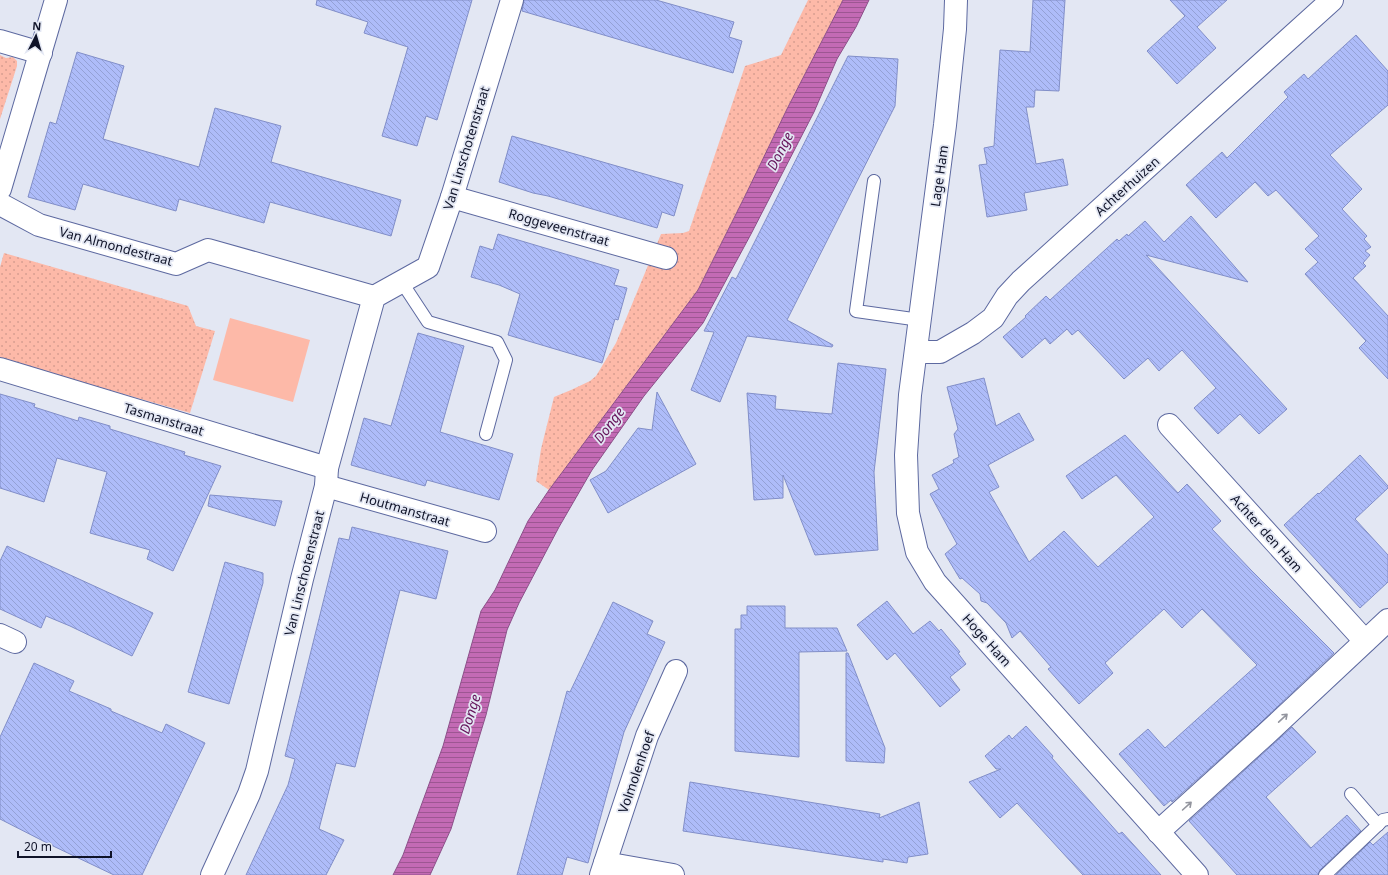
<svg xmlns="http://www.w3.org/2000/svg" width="1388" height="875" font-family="'Noto Sans',sans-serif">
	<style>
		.grass { fill: url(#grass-dots) }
		.park { fill: #fdb9a8 }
		.water { fill: url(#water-rules); stroke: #8d508a }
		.building { fill: url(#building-back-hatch); stroke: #818ec8 }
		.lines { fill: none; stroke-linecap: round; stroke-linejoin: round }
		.service-casing { stroke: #5d69a0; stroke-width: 14 }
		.minor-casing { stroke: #5d69a0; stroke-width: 24 }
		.tertiary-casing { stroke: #5d69a0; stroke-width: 24 }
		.service { stroke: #fff; stroke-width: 12 }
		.minor { stroke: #fff; stroke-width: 22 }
		.tertiary { stroke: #fff; stroke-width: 22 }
		.oneway { stroke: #93959e }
		.labels { text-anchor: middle; stroke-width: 3.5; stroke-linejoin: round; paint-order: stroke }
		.street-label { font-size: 13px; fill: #0f1328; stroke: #e3e7f3 }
		.water-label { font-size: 14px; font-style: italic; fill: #65145b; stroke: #e3e7f3 }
	</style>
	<defs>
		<pattern id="grass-dots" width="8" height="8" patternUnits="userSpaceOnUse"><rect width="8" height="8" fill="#fdb9a8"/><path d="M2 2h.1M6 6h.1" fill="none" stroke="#d89e91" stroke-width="1.8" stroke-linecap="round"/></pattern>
		<pattern id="water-rules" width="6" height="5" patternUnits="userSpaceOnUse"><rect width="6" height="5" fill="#c36ab4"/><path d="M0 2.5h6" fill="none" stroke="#9d5692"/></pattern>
		<pattern id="building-back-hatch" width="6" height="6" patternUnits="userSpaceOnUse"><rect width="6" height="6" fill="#aebcf9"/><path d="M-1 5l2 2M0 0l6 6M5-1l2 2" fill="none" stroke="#94a1d5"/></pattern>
	</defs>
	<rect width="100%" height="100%" fill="#e3e7f3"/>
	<g class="grass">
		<polygon points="808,0 843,0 787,109 746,194 698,290 549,490 536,481 541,449 554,397 571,390 590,381 596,376 616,343 661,234 683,233 689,231 745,66 781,55"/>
		<polygon points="0,55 6,58 13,57 17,61 17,66 0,119"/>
		<polygon points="4,253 188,306 196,326 215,331 190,413 0,359 0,267"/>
	</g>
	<polygon class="park" points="230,318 310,340 293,402 213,380"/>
	<polygon class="water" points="843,0 869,0 856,27 837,59 814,112 751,234 703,323 644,396 592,470 559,527 519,603 507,630 486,715 451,829 430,875 393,875 403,855 443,746 481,611 495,590 528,521 549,490 698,290 746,194 787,109"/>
	<g class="building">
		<polygon points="317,0 472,0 437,120 426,116 417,146 382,136 408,47 364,33 368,22 316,5"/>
		<polygon points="524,0 656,0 734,22 729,37 742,41 733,73 522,11"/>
		<polygon points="1033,0 1065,0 1059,91 1035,90 1034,107 1026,107 1036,164 1063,159 1068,185 1024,193 1027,210 987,217 979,165 987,164 984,148 994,146 1000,50 1030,52"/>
		<polygon points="1170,0 1227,0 1197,27 1216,48 1177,84 1147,51 1185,16"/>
		<polygon points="1356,35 1388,71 1388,105 1330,155 1362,189 1342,209 1367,236 1364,239 1371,247 1365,251 1370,255 1363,263 1366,266 1353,278 1388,316 1388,379 1359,348 1366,341 1305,274 1318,262 1305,249 1319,236 1276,190 1268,196 1255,182 1216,218 1186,185 1222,152 1227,158 1288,97 1284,92 1304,74 1308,79"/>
		<polygon points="77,52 124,66 103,139 199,167 215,108 281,126 271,162 401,200 391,236 270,202 264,223 179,199 176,211 83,184 75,210 28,197 50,122 56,124"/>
		<polygon points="848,56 898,59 895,106 787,320 833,345 832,347 747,336 720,402 691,390 714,332 704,331 732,277 736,279"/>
		<polygon points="512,136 683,185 674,216 662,212 657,228 548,196 533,193 499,182"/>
		<polygon points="1191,216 1248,282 1146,255 1287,409 1259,434 1240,414 1218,434 1194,408 1216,388 1182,350 1159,371 1148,358 1124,379 1078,330 1072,335 1067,329 1050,344 1045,338 1022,358 1003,337 1026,317 1025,316 1046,296 1050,300 1117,239 1119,241 1127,234 1128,236 1145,221 1164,242"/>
		<polygon points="498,234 619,270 614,285 627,288 618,320 615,319 602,363 508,335 520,294 499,285 471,277 480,246 493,250"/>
		<polygon points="418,333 464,346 440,432 513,454 499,500 427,480 425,486 351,465 364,418 391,426"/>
		<polygon points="838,363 886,369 874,472 878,550 815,555 783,475 783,498 754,500 747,393 776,396 775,409 832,414"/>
		<polygon points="984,378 996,426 1019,413 1034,440 988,465 999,487 989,492 1029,562 1064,531 1098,567 1154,517 1116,475 1082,499 1066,476 1125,435 1178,493 1187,484 1221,521 1212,529 1251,570 1334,653 1257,726 1172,802 1171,800 1164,806 1119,754 1148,729 1165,748 1257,665 1202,609 1182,628 1164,609 1105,663 1113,673 1079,704 1048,669 1051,667 1020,631 1012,638 1006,623 987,603 981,601 980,594 962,578 960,579 945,554 957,544 930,494 939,489 932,475 954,463 953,460 959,457 954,434 958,429 947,387"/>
		<polygon points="657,392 696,464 608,513 590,480 606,471 638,428 652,430"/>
		<polygon points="0,394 35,404 34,407 78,421 79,417 110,426 110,429 185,452 184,455 221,466 173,571 147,559 150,550 90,533 107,472 57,458 44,502 0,488"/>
		<polygon points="1360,455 1388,486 1388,488 1355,519 1388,555 1388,582 1360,608 1284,525 1318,493 1319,494"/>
		<polygon points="210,495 282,501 275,526 208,506"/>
		<polygon points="352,527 448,551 436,599 400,590 355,767 336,763 319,829 344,840 326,875 246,875 288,785 295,759 285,756 339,538 349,540"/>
		<polygon points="7,546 153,613 132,656 70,626 46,616 41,628 0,609 0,561"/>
		<polygon points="225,562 263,573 263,583 229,704 188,692"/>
		<polygon points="887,601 913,634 930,621 939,631 941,629 960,652 958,653 966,664 950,677 960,690 940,707 895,653 887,660 857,625"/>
		<polygon points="613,602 653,621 647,634 665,642 624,732 588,863 567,857 562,875 517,875 567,691 570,692"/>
		<polygon points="747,606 785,606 785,628 837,628 847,651 799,652 799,757 735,751 735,629 741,629 741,615 747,615"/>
		<polygon points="846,653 848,653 885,748 884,763 846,761"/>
		<polygon points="34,663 74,681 69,691 111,709 111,711 162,733 166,724 205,743 142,875 114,875 51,845 0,819 0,737"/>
		<polygon points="1026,726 1053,756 1052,758 1119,834 1122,832 1161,875 1083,875 1017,803 1000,818 969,782 1001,769 996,769 985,756 1009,735 1012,739"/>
		<polygon points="1292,727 1316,752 1266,797 1311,848 1347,815 1361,831 1320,870 1318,875 1237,875 1189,821"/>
		<polygon points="690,782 880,814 879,818 919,802 928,854 908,857 907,863 883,859 883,862 683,831"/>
		<polygon points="1388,832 1388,875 1336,875 1370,842 1373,845"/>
	</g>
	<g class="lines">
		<defs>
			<g id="service">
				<polyline points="874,181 856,311 920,320"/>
				<polyline points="401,281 428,322 497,342 506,360 486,434"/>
				<polyline points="1351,794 1378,825"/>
				<polyline points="1325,875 1383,820 1388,819"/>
			</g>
			<g id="minor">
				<polyline points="0,41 41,53"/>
				<polyline points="0,189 56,0"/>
				<polyline points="452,197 666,258"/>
				<polyline points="0,204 39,225 176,264 208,250 374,297"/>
				<polyline points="916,352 940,352 973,333 993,318 1007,296 1021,281 1332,0"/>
				<polyline points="0,369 327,468"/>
				<polyline points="1169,425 1365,641"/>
				<polyline points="326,486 485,531"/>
				<polyline points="0,635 15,642"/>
				<polyline points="1158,832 1265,735 1388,620"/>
				<polyline points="605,863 673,875"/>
				<polyline points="212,875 249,794 257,771 302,579 326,486 327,468 374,297 428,267 452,197 512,0"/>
				<polyline points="601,875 647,736 676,671"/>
			</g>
			<polyline id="tertiary" points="956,0 955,29 945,125 910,395 906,455 908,513 917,552 935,582 1197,875"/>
		</defs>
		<use href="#service" class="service-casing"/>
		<use href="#minor" class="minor-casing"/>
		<use href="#tertiary" class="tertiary-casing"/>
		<use href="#service" class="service"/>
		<use href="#minor" class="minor"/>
		<use href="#tertiary" class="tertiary"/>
	</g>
	<defs><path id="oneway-shaft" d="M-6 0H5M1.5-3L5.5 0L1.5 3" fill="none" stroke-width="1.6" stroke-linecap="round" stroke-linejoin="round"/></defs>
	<g class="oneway">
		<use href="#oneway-shaft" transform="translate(1283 718) rotate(-43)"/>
		<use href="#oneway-shaft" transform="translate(1187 806) rotate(-42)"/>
	</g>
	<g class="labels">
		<g class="street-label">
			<text transform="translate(466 148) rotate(-73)" y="5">Van Linschotenstraat</text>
			<text transform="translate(939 176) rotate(-82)" y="5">Lage Ham</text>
			<text transform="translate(1127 186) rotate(-42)" y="5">Achterhuizen</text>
			<text transform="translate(559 227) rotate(16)" y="5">Roggeveenstraat</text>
			<text transform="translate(116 246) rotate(15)" y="5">Van Almondestraat</text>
			<text transform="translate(164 419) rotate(17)" y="5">Tasmanstraat</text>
			<text transform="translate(405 509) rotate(16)" y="5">Houtmanstraat</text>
			<text transform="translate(1267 533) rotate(48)" y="5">Achter den Ham</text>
			<text transform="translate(304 573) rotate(-76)" y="5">Van Linschotenstraat</text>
			<text transform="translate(987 640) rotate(48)" y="5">Hoge Ham</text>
			<text transform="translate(636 772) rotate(-71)" y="5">Volmolenhoef</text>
		</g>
		<g class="water-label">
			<text transform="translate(780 151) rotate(-63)" y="5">Donge</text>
			<text transform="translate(609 425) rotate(-53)" y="5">Donge</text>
			<text transform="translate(470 714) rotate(-73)" y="5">Donge</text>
		</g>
	</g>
	<g transform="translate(36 36) rotate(5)" stroke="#e3e7f3" stroke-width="3" paint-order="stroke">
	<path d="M0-3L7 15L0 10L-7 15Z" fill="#0f1328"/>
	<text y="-6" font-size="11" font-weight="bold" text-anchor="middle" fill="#0f1328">N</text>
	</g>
	<path d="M18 851v6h93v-6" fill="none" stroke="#0f1328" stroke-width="2"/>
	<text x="24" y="851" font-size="12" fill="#0f1328" stroke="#e3e7f3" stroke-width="3" paint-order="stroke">20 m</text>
</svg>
